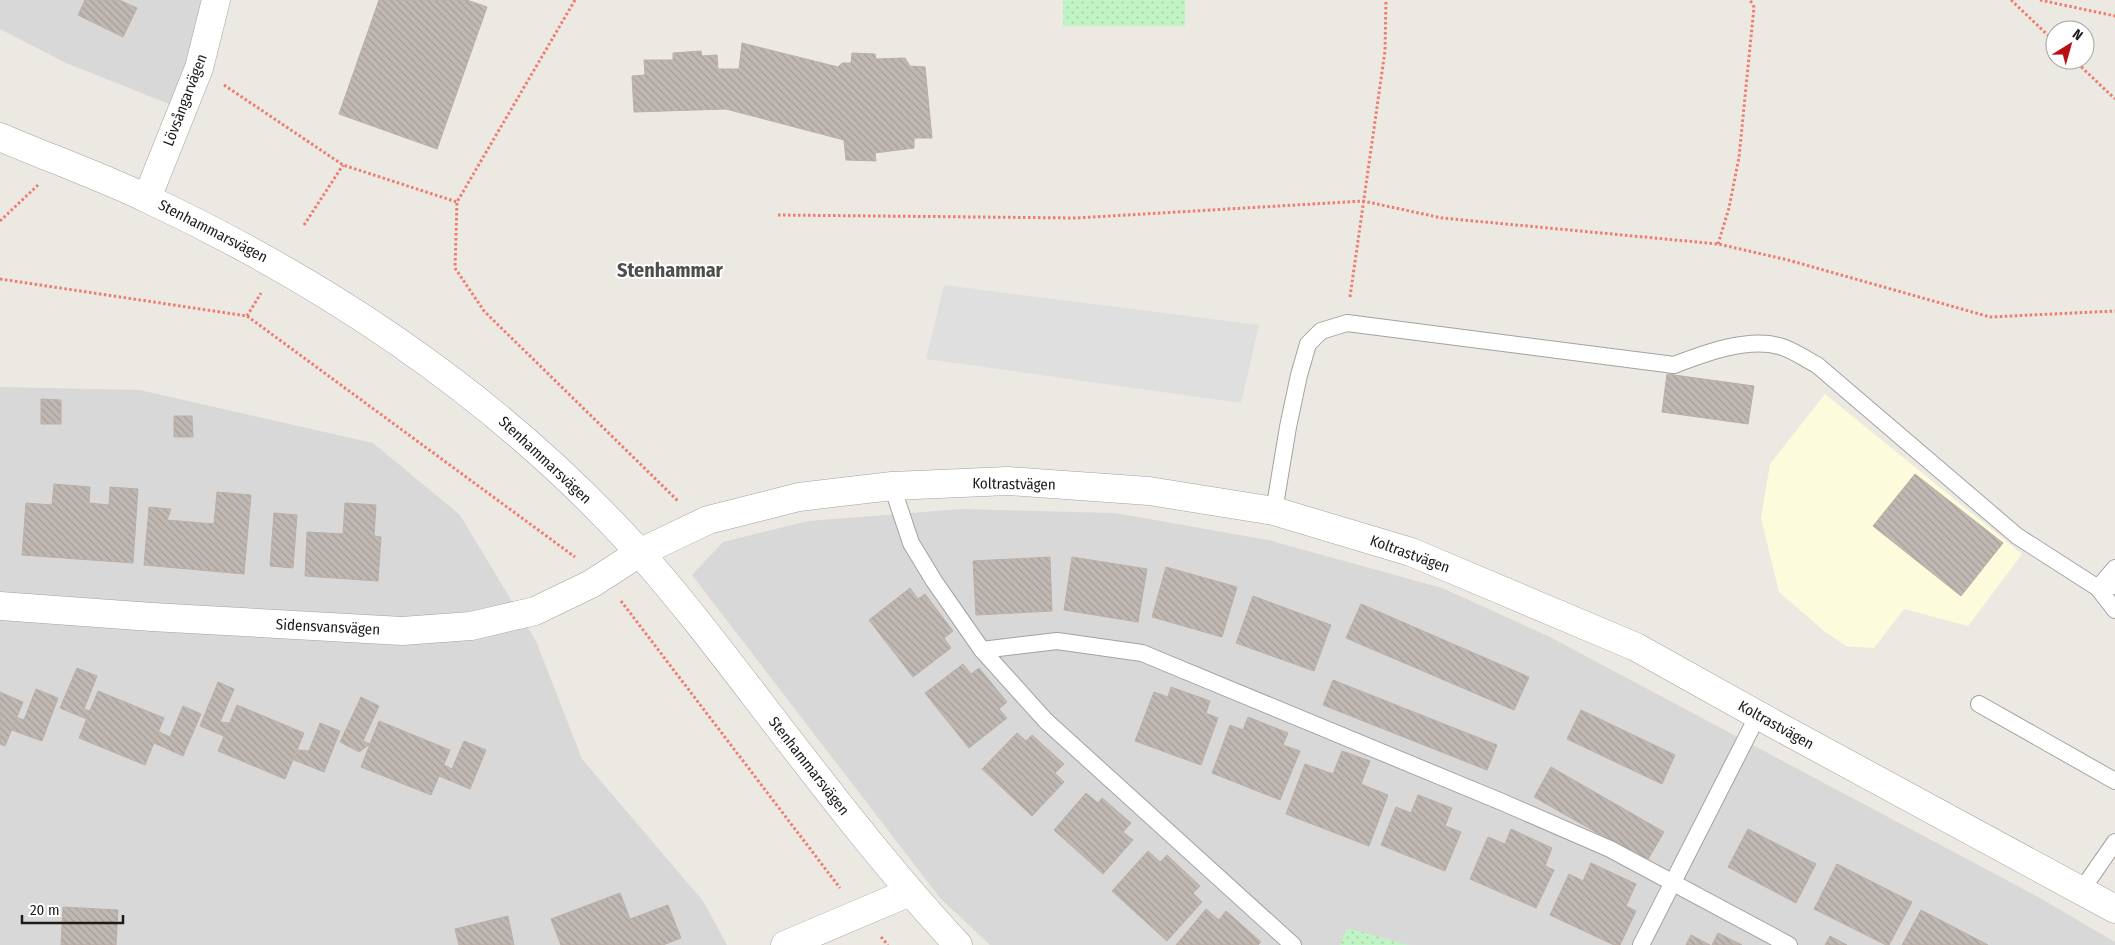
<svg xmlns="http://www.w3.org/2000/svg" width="2115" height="945" font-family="'Fira Sans Condensed',sans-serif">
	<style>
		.residential { fill: #d9d8d8 }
		.education { fill: #fcfbdb }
		.park { fill: url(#park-dots) }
		.parking { fill: #dfdfdf }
		.building { fill: url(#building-back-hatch); stroke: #bcafa5 }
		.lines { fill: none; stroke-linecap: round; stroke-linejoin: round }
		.service-casing { stroke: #a2a2a2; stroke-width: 18 }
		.minor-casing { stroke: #a2a2a2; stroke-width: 29 }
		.path { stroke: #ee7c71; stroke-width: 3; stroke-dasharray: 2.5 2.5; stroke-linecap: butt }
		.service { stroke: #fff; stroke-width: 16 }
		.minor { stroke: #fff; stroke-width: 28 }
		.labels { text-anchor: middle; stroke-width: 4; stroke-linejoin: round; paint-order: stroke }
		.street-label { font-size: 15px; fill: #1b1b1b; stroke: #fff }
		.district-label { font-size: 20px; font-weight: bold; fill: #4e4e4e; stroke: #fff }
	</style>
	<defs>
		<pattern id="park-dots" width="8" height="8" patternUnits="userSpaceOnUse" patternTransform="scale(1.25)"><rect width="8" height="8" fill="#c1f4c4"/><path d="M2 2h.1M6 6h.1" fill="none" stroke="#a5d1a8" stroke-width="1.8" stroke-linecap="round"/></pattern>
		<pattern id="building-back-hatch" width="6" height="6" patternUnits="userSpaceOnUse" patternTransform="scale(1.25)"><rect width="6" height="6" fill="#c0b8b2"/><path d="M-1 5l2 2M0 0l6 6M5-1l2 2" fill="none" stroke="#a49e98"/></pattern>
	</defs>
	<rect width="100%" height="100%" fill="#ece9e2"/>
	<g class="residential">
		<polygon points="0,0 214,0 174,106 66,63 0,29"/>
		<polygon points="0,387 140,390 373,443 460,515 536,641 582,759 703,901 727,945 0,945"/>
		<polygon points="962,509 1115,513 1268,540 1442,588 1550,637 2040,898 2115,942 2115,945 990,945 940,898 692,575 723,542 808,521"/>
	</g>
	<polygon class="education" points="1825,394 2022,554 1968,626 1904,609 1874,648 1846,646 1824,631 1779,592 1761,518 1770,464"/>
	<g class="park">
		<rect x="1063" y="0" width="122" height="26"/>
		<polygon points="1347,928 1409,945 1340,945"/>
	</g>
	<polygon class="parking" points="944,285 1259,325 1241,403 926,359"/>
	<g class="building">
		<polygon points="85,0 119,0 137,8 123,37 78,15"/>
		<polygon points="379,0 467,0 487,7 437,149 339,114"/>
		<polygon points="742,43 838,67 842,63 851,63 852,53 875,54 876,59 905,58 910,66 925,67 932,138 914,138 914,148 875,153 876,161 846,160 844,140 726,109 634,112 632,76 645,75 644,60 673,60 673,53 701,51 702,56 717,55 718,69 739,69"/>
		<polygon points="1667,374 1754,386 1748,424 1662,412"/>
		<polygon points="41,399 61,400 61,424 41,424"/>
		<polygon points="174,416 192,416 193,437 174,437"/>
		<polygon points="1915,474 2003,543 1961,596 1873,526"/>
		<polygon points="54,484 90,487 89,503 109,505 110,487 138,489 133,563 22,555 26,503 52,505"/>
		<polygon points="217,492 251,495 244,574 144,565 149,507 171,509 167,520 214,524"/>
		<polygon points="345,503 376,505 374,536 381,537 378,581 305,576 307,532 343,534"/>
		<polygon points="274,513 297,515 293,568 270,566"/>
		<polygon points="1050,557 1052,611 976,615 973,561"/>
		<polygon points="1072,557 1147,569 1138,622 1064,610"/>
		<polygon points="1166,567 1237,587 1222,637 1152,617"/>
		<polygon points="910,588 918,599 925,594 953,631 944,638 951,648 913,677 869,620"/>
		<polygon points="1253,596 1331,625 1314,671 1236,643"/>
		<polygon points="1361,604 1529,677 1514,710 1346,638"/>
		<polygon points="963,664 971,674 979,668 1007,702 999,709 1007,718 969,748 925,693"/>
		<polygon points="77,668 97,676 84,709 90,711 87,719 60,708"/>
		<polygon points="1333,680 1497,745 1487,770 1323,705"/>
		<polygon points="218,682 234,689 220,722 229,723 224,736 200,726"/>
		<polygon points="1171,687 1210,701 1206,713 1218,718 1201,765 1135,741 1154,692 1168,697"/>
		<polygon points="36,689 58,698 42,741 12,730 16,717 24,720"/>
		<polygon points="98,691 164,718 145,765 79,738"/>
		<polygon points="0,692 23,702 5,746 0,744"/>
		<polygon points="361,697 379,706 363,741 370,744 359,752 340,742"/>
		<polygon points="237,705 304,733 285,779 218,751"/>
		<polygon points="183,706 201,714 183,756 154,743 159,732 170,737"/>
		<polygon points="1581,710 1675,755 1662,784 1567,739"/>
		<polygon points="1248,717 1288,733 1283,745 1300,751 1280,800 1212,773 1230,725 1243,730"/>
		<polygon points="379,721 450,750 431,795 361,767"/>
		<polygon points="320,723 340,731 324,772 294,760 298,750 309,751"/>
		<polygon points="1017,733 1026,741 1032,735 1064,764 1055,773 1064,782 1032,816 982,769"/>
		<polygon points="464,741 486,750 470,789 439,776 444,765 452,769"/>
		<polygon points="1342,751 1370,761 1361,784 1388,795 1369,846 1286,814 1305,764 1333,774"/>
		<polygon points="1551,767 1664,832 1647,861 1534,797"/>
		<polygon points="1086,793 1098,803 1102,798 1131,823 1123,832 1133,840 1103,874 1054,830"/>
		<polygon points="1418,795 1452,808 1445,826 1461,832 1445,871 1381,845 1396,807 1411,813"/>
		<polygon points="1511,829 1552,848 1545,866 1554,870 1536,908 1470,879 1488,837 1505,844"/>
		<polygon points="1748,829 1816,864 1796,903 1728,867"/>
		<polygon points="1148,851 1160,862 1167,855 1200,886 1193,893 1202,902 1167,941 1112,891"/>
		<polygon points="1591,863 1636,884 1626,906 1636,911 1620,945 1614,945 1550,915 1569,874 1583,881"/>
		<polygon points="1837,864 1912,902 1889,945 1886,945 1814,909"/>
		<polygon points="620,893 630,919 668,905 681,938 663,945 561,945 551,919"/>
		<polygon points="63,907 118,910 116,945 61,945"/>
		<polygon points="1206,909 1219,920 1226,911 1261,942 1258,945 1176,945"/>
		<polygon points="1921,910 1988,945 1902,945"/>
		<polygon points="508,916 514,945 459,945 455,929"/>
		<polygon points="1718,933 1742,945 1712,945"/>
		<polygon points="1691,935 1710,945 1686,945"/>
		<polygon points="1830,936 1847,945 1825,945"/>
	</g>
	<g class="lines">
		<defs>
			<g id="service">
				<polyline points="892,486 911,543 934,581 982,650"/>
				<path d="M1274,511l14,-84 11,-52 9,-31 13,-13 26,-8 327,42c29,-11 73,-28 105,-19 13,3 26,13 38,19l200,171 81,52 17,-2"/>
				<polyline points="2115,568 2098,588 2115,610"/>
				<polyline points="1979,704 2115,781"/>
				<polyline points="2081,891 2115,842"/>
				<polyline points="1293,945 1046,721 982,650 1057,641 1142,653 1502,802 1610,849 1789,945"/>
				<polyline points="1641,945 1758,715"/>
			</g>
			<g id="minor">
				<path d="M0,137c49,21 100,39 148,62 185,87 353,200 491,353 47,53 89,109 132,165 60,78 120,156 187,228"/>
				<polyline points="147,198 199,68 216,0"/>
				<polyline points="0,606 152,617 402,631 471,626 535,611 591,584 639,553 708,520 799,497 892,486 1008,481 1149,491 1274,511 1411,552 1636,647 1774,724 2115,909"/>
				<polyline points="785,945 910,892"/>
			</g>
		</defs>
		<use href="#service" class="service-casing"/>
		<use href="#minor" class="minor-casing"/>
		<g class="path">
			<polyline points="575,0 457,202 455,268 484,311 678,501"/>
			<polyline points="2011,0 2055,42"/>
			<polyline points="2040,0 2115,16"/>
			<polyline points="2074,60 2115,99"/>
			<polyline points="224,85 343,165 457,202"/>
			<polyline points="778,215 1076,218 1363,201 1442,218 1718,244 1788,260 1990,317 2115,311"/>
			<polyline points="0,221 38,185"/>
			<polyline points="304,225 343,165"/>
			<polyline points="1718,244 1729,208 1739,157 1754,7 1750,0"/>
			<polyline points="0,279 247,316 575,557"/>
			<polyline points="1350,297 1385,51 1386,0"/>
			<polyline points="247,316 261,293"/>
			<polyline points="621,601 840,888"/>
			<polyline points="881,937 888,945"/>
		</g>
		<use href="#service" class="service"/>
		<use href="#minor" class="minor"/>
	</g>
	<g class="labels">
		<g class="street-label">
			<text transform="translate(185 100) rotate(-69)" y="5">Lövsångarvägen</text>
			<text transform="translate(213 231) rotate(27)" y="5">Stenhammarsvägen</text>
			<text transform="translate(545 460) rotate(43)" y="5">Stenhammarsvägen</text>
			<text transform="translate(1014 484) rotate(1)" y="5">Koltrastvägen</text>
			<text transform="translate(1410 554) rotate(20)" y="5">Koltrastvägen</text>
			<text transform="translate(328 627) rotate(3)" y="5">Sidensvansvägen</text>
			<text transform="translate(1776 725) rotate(29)" y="5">Koltrastvägen</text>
			<text transform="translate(809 766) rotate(52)" y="5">Stenhammarsvägen</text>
		</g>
		<g class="district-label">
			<text x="670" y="277">Stenhammar</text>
		</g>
	</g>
	<g transform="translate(2070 45) rotate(37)"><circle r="24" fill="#ffffff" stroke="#a4a4a4"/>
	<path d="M0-4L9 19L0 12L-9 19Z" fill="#b70f12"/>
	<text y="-8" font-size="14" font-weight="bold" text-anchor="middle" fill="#1b1b1b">N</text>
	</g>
	<path d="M22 915v8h101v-8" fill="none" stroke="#1b1b1b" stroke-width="2.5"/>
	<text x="30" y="915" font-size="15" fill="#1b1b1b" stroke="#ffffff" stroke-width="4" paint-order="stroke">20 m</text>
</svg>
